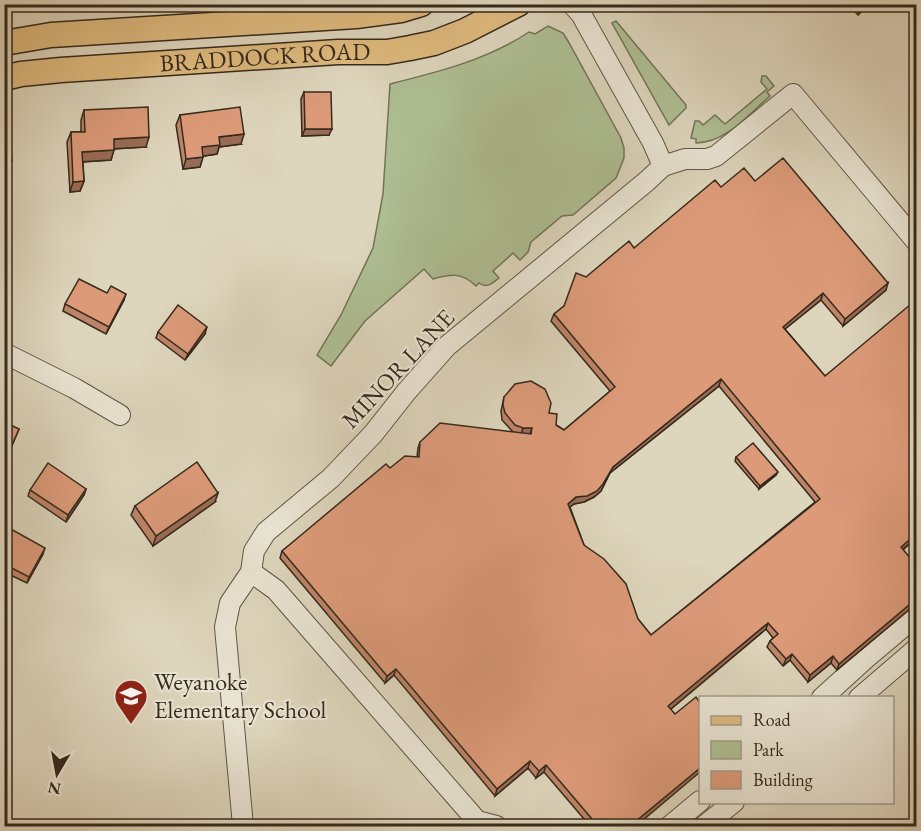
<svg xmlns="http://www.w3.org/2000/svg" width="921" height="831" font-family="'EB Garamond',serif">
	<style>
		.green { fill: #aebe93; stroke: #727458; stroke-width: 1.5 }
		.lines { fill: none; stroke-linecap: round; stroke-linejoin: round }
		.minor-casing { stroke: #605544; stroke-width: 22 }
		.major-casing { stroke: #362a1c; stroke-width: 27 }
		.minor { stroke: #e9e4d3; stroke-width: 20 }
		.major { stroke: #deba7e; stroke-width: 24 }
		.wall { fill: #bd8468; stroke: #362a1c; stroke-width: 1.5; fill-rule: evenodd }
		.shaded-wall { fill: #9a6c55; stroke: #362a1c; stroke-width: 1.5 }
		.building { fill: #dc9a79; stroke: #362a1c; stroke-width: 1.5; fill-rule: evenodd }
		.labels { text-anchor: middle; stroke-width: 4.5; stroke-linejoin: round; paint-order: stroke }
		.street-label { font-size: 24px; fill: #362a1c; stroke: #e9e4d3 }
		.poi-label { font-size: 24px; fill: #362a1c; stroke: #e9e4d3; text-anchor: start }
	</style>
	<rect width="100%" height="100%" fill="#ddd5bc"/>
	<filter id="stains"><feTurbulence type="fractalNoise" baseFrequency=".00333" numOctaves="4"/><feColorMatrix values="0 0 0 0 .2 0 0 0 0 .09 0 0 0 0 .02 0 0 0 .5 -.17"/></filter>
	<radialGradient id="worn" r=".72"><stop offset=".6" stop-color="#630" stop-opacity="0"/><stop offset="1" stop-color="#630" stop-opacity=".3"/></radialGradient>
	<g class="green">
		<polygon points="616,21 686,105 686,108 669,125 612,23"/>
		<path d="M548,26l15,7 5,8 53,97 3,10v10l-8,20 -43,37 -11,1 -31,26 -3,10 -8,8 -7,-7 -20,18 6,7c-7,5 -12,11 -20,5l-3,3c-14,-14 -26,-12 -43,-7l-9,-10 -59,52 -34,45 -14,-11 24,-40 32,-67 10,-54 7,-110c48,-12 97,-24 139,-52l6,2z"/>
		<path d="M762,76h4l8,10 -7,6 3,4c-21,18 -44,47 -74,47v-4l-5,-1 4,-17h4l4,4 12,-10 10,9 42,-35 -6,-7z"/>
	</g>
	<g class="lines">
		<defs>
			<g id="minor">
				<polyline points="663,166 685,159 707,159 716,156 793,94 916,241"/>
				<polyline points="4,353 74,388 120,415"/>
				<polyline points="251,572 276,590 471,814 477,821 496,826"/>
				<polyline points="822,698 866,658 916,616"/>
				<polyline points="859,698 916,649"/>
				<polyline points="243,826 225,627 230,603 251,572 254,551 266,532 331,478 350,458 373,434 407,391 447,346 647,181 663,166 653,143 581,14 572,4"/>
				<polyline points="670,826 700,801"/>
				<polyline points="704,826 734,802"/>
			</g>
			<g id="major">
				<polyline points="4,43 51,35 356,16 401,10 421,4"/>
				<path id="s1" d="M4,78l17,-4 40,-4 277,-18h49l23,-4 24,-5 31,-12 53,-27"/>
			</g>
		</defs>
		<use href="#minor" class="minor-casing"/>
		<use href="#major" class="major-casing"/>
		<use href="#minor" class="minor"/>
		<use href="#major" class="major"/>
	</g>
	<g class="wall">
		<polygon points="848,4 869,4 858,15"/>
		<polygon points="304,92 329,135 302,136 301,99"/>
		<polygon points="84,110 146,147 114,149 111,160 83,162 84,181 80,191 70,192 67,142 71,132 81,132 81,120"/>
		<polygon points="180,115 241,144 219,147 217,154 203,156 200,167 183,169 176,125"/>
		<path d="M755,181l131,109 -43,36 -22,-26 -36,29 40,47 91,-65v227l-13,12 13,15v39l-79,66 -6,-7 -23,19 -18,-22 -7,6 -16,-19 3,-6 3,-3 -7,-9 -95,80 -35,117h-46l-46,-54 -8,6 -8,-10 -33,28 -101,-121 -9,8 -105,-125 2,-7 108,-83 27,-11 1,-9 2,-6 93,-10 -11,-12 -1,-9 3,-14 45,16 7,12 8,5 46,-39 -59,-70 3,-7 10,-8 22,-29 48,-29 87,-61zM719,386l96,116 -164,133 -13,-16 -54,-74 -14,-38 4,-3 10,-2 10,-5 7,-6 9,-18z"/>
		<polygon points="107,293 124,300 106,334 63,311 65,304"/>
		<polygon points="158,332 205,334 185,360 156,338"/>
		<polygon points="4,422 19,429 6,460 4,460"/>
		<polygon points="736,457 776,475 759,489 735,461"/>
		<polygon points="86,489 84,495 66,522 28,496 30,490"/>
		<polygon points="215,502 153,546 131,515 135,506"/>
		<polygon points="4,537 43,554 27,583 4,572"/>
	</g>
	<g class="shaded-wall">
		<polygon points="862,4 869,4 858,15 861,5"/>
		<polygon points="305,129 332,129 329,135 302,136"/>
		<polygon points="244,134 241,144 219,147 217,154 198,157 202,147 219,137"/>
		<polygon points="149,137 146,147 110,149 114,139"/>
		<polygon points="114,150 111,160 79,162 82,152"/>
		<polygon points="203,157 200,167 183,169 186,159"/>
		<polygon points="4,161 12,161 8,171 4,171"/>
		<polygon points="84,181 80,191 70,192 73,182"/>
		<polygon points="888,283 886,290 843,326 845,319"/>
		<polygon points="823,293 821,300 780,333 783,327"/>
		<polygon points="126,294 124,300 106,334 109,327"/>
		<polygon points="207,327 205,334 185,360 188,354"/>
		<polygon points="721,379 719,386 610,473 601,491 594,497 584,502 574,504 566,510 568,504"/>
		<polygon points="523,428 532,428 530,434 521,435"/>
		<polygon points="778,472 776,475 759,489 760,486"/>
		<polygon points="86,489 84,495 66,522 68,515"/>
		<polygon points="218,493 215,502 153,546 156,536"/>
		<polygon points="916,534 916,538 898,553 901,547"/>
		<polygon points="45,548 43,554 27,583 29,577"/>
		<polygon points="916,599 916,604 837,670 839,664"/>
		<polygon points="768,623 766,629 666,713 668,706"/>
		<polygon points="792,654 790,660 783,666 786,659"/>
		<polygon points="833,656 831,663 808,682 810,675"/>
		<polygon points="396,669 394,675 385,683 387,676"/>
		<polygon points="530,761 528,768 495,796 497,789"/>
		<polygon points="546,765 544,772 536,778 539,771"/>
		<polygon points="700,768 700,772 636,826 630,826"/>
	</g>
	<g class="building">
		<polygon points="304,92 331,92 332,129 305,129"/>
		<polygon points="148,107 149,137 114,139 114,150 82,152 84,181 73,182 71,132 85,132 84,110"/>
		<polygon points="240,107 244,134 219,137 220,145 202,147 203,157 186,159 180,115"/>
		<polygon points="8,123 12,161 4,161 4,124"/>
		<path d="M783,158l105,125 -43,36 -22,-26 -40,34 42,49 86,-72 5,7v223l-15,13 15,18v34l-77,65 -6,-8 -23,19 -18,-21 -6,5 -16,-18 8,-7 -10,-11 -100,83 7,8 21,-17 4,6v65l-70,58h-32l-52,-61 -7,6 -9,-10 -33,28 -101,-120 -9,7 -105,-125 104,-87 4,4 15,-12 14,1 1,-15 20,-19 91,11 1,-6h-9l-8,-3 -10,-12 -2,-8 1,-8 11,-13 16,-3 14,8 6,14 -2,10 8,1 -1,11 8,5 51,-43 -61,-73 10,-8 12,-33 10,4 43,-36 5,7 81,-68 6,7 23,-19 11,13zM721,379l99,120 -169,136 -13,-16 -12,-35 -22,-25 -20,-14 -16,-41 8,-7 11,-1 10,-5 6,-7 10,-17z"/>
		<polygon points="79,279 107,293 111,286 126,294 109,327 65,304"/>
		<polygon points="178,305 207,327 188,354 158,332"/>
		<polygon points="4,422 19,429 8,454 4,452"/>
		<polygon points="753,443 778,472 760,486 736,457"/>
		<polygon points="197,462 218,493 156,536 135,506"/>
		<polygon points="48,463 86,489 68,515 30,490"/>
		<polygon points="9,528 45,548 29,577 4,564 4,537"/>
	</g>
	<defs>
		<symbol id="school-pin" viewBox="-11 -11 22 30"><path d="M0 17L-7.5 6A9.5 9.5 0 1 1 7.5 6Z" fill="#8f2418" stroke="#e9e4d3"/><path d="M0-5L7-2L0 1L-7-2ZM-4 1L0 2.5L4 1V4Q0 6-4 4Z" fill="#fff"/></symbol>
	</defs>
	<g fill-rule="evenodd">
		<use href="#school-pin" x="112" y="677" width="38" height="52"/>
	</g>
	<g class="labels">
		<g class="street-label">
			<text dy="8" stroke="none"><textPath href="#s1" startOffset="262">BRADDOCK ROAD</textPath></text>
			<text transform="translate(398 369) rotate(-47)" y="8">MINOR LANE</text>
		</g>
		<g class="poi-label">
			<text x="154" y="690">Weyanoke<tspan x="154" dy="28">Elementary School</tspan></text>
		</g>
	</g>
	<rect width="921" height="831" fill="none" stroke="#ddd5bc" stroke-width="24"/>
	<rect x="6" y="6" width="909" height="819" fill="none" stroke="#362a1c" stroke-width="3"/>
	<rect x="12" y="12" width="897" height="807" fill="none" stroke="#362a1c" stroke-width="1.5"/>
	<rect x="699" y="696" width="195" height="108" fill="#e9e4d3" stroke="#a19a8a" stroke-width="1.5"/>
	<rect x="711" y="716" width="30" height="9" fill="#deba7e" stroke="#a19a8a" stroke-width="1.5"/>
	<text x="753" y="726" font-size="18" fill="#362a1c">Road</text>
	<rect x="711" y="741" width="30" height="18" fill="#aebe93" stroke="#a19a8a" stroke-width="1.5"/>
	<text x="753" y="756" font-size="18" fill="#362a1c">Park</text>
	<rect x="711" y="771" width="30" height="18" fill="#dc9a79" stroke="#a19a8a" stroke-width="1.5"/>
	<text x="753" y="786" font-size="18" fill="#362a1c">Building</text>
	<g transform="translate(57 774) rotate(190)" stroke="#e9e4d3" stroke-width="4.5" paint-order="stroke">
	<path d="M0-4.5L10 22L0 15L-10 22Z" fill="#362a1c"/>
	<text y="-9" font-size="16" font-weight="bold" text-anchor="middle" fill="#362a1c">N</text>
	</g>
	<rect width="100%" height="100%" filter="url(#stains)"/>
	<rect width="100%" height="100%" fill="url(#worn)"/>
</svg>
